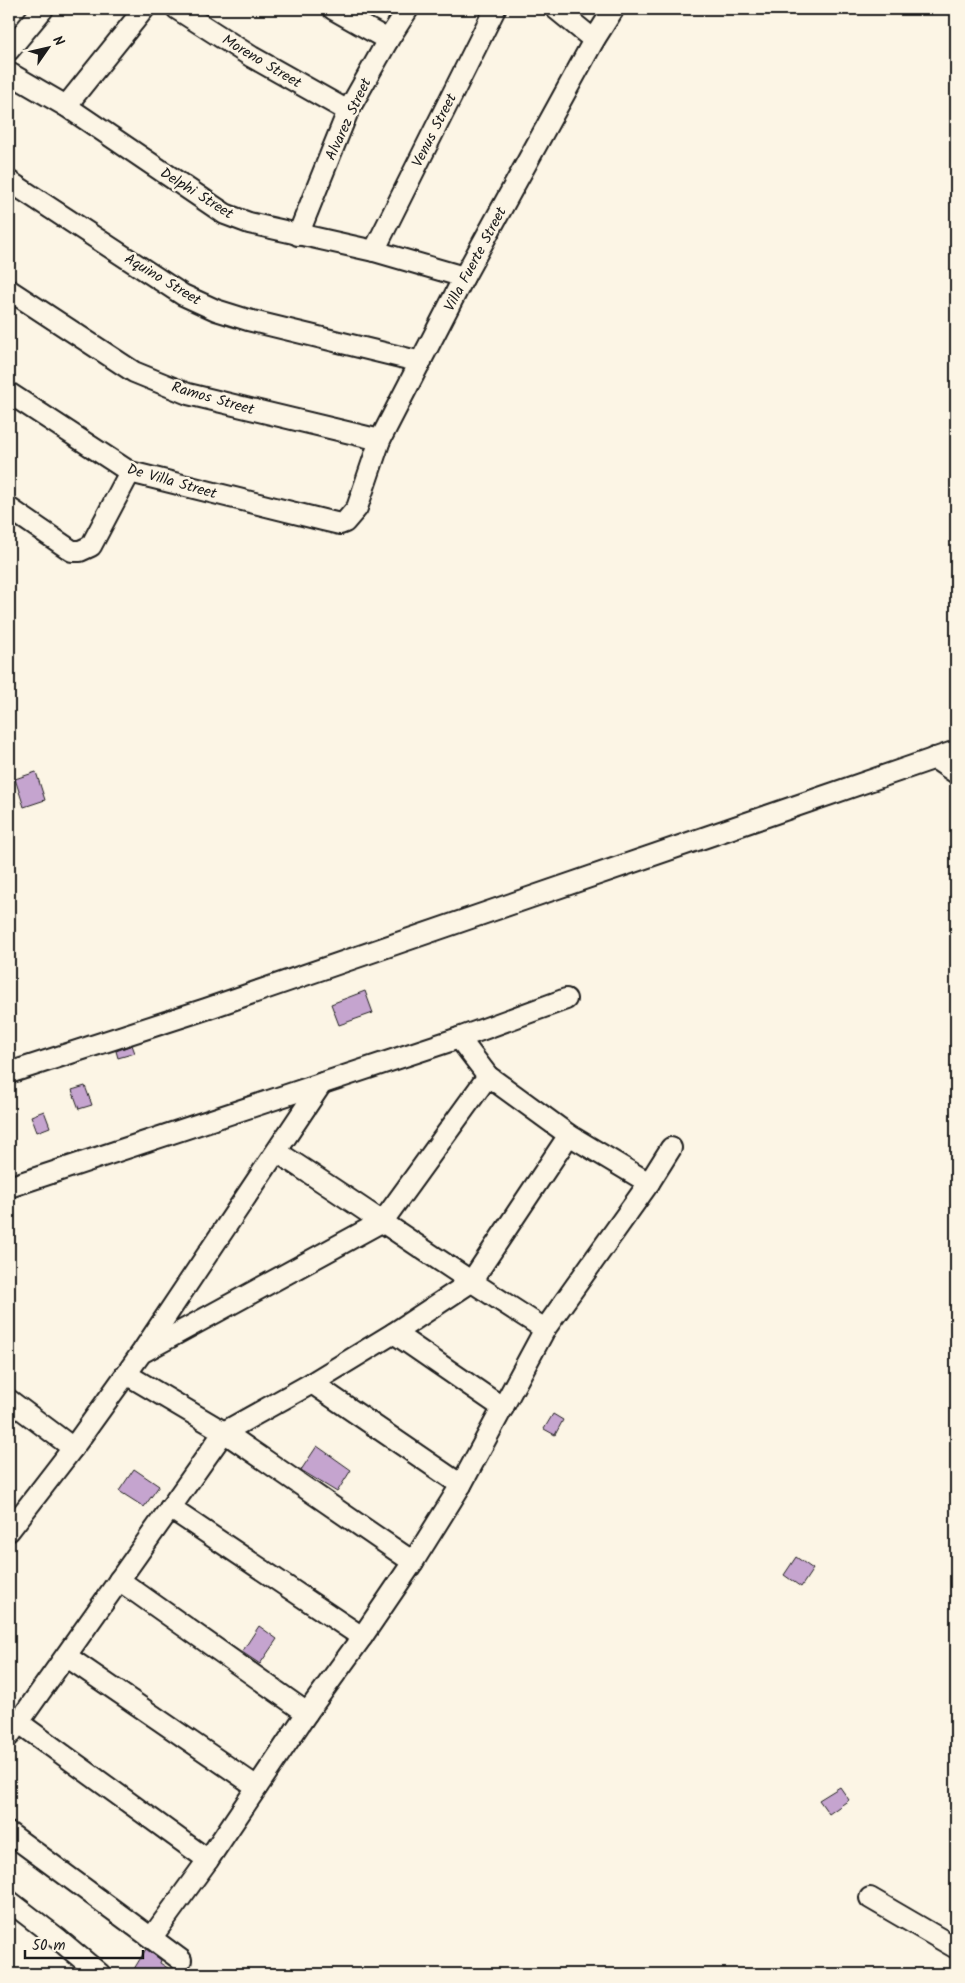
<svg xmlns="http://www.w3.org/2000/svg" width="965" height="1983" font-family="Kalam,sans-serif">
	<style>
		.building { fill: #c5a4cf; stroke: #1c1c1c }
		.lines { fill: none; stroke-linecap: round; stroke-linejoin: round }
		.minor-casing { stroke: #1c1c1c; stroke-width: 24 }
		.minor { stroke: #fcf5e5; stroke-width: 20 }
		.labels { text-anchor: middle; stroke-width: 5; stroke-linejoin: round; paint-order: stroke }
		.street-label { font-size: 15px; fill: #1c1c1c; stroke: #fcf5e5 }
	</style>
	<rect width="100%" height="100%" fill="#fcf5e5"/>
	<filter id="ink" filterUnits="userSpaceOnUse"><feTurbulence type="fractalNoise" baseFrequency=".02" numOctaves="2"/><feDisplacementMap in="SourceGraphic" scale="10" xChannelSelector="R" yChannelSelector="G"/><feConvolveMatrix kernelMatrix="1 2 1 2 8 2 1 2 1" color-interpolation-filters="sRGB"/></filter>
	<g filter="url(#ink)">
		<g class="building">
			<polygon points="36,772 45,800 24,807 15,779"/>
			<polygon points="365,991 373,1013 339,1025 331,1004"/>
			<polygon points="132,1045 135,1053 118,1058 116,1051"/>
			<polygon points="85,1086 92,1105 79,1109 72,1090"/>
			<polygon points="44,1111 50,1127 37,1132 31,1116"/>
			<polygon points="553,1414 563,1420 555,1435 544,1429"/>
			<polygon points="317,1446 351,1470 337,1492 301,1470"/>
			<polygon points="134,1469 159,1486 144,1507 119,1491"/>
			<polygon points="796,1557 813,1569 801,1587 784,1575"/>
			<polygon points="259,1626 277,1639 260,1664 242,1652"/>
			<polygon points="840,1787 849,1800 829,1814 819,1800"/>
			<polygon points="146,1949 161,1960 160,1963 177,1974 131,1974"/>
		</g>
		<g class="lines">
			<defs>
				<g id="minor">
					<polyline points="177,9 252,57 348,111"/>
					<polyline points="333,9 388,40"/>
					<polyline points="556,9 594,40"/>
					<polyline points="9,50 43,9"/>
					<polyline points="9,73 66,106 225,214 249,223 374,251 464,277"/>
					<polyline points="66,106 144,9"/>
					<polyline points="9,181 183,295 216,310 248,320 421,362"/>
					<polyline points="298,235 348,111 388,40 408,9"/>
					<polyline points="374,251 495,9"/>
					<polyline points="9,290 134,372 188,394 380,440"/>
					<polyline points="9,393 130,472 323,520 340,524 345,522 357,508 380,440 464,277 594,40 613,10"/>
					<polyline points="9,508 72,551 80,551 91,546 130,472"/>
					<polyline points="934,758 956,773"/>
					<polyline points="459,1038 488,1076 569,1135 649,1183"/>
					<polyline points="9,1073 206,1009 956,751"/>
					<path d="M277,1152c90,58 177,120 268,177"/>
					<polyline points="9,1187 459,1038 566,999"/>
					<polyline points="394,1333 503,1408"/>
					<polyline points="145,1351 383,1221 488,1076"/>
					<polyline points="126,1374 224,1432 413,1562"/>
					<polyline points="312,1383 461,1485"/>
					<polyline points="9,1400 73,1448"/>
					<polyline points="170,1508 362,1637"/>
					<polyline points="9,1531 73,1448 142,1352 322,1083"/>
					<polyline points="119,1580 307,1713"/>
					<polyline points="66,1656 257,1787"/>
					<polyline points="18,1722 208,1860"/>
					<polyline points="9,1736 224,1432 312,1383 394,1333 471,1282 569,1135"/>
					<polyline points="9,1833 181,1960"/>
					<polyline points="870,1898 956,1948"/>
					<polyline points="9,1901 57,1938 100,1974"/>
					<polyline points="152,1937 208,1860 307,1713 362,1637 413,1562 461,1485 545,1329 649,1183 671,1148"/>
				</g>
			</defs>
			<use href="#minor" class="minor-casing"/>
			<use href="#minor" class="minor"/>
		</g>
	</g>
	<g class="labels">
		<g class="street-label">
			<text transform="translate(262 61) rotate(31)" y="5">Moreno Street</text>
			<text transform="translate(348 119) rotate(-65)" y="5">Alvarez Street</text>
			<text transform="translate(434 130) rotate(-63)" y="5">Venus Street</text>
			<text transform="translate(197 193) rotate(32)" y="5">Delphi Street</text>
			<text transform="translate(475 259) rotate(-62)" y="5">Villa Fuerte Street</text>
			<text transform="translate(163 279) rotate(31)" y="5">Aquino Street</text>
			<text transform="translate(213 398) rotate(16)" y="5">Ramos Street</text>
			<text transform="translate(172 481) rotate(16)" y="5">De Villa Street</text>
		</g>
	</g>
	<rect width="965" height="1983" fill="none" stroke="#fcf5e5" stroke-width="30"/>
	<rect x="15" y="15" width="935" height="1953" fill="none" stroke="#1c1c1c" stroke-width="2" filter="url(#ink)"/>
	<g transform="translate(48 48) rotate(56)" stroke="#fcf5e5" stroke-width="4" paint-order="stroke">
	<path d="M0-4L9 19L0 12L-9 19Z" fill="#1c1c1c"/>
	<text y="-8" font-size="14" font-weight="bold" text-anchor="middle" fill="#1c1c1c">N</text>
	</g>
	<path d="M25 1950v8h118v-8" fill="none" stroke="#1c1c1c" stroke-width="2.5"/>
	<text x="32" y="1950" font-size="15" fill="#1c1c1c" stroke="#fcf5e5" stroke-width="4" paint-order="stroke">50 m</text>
</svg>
